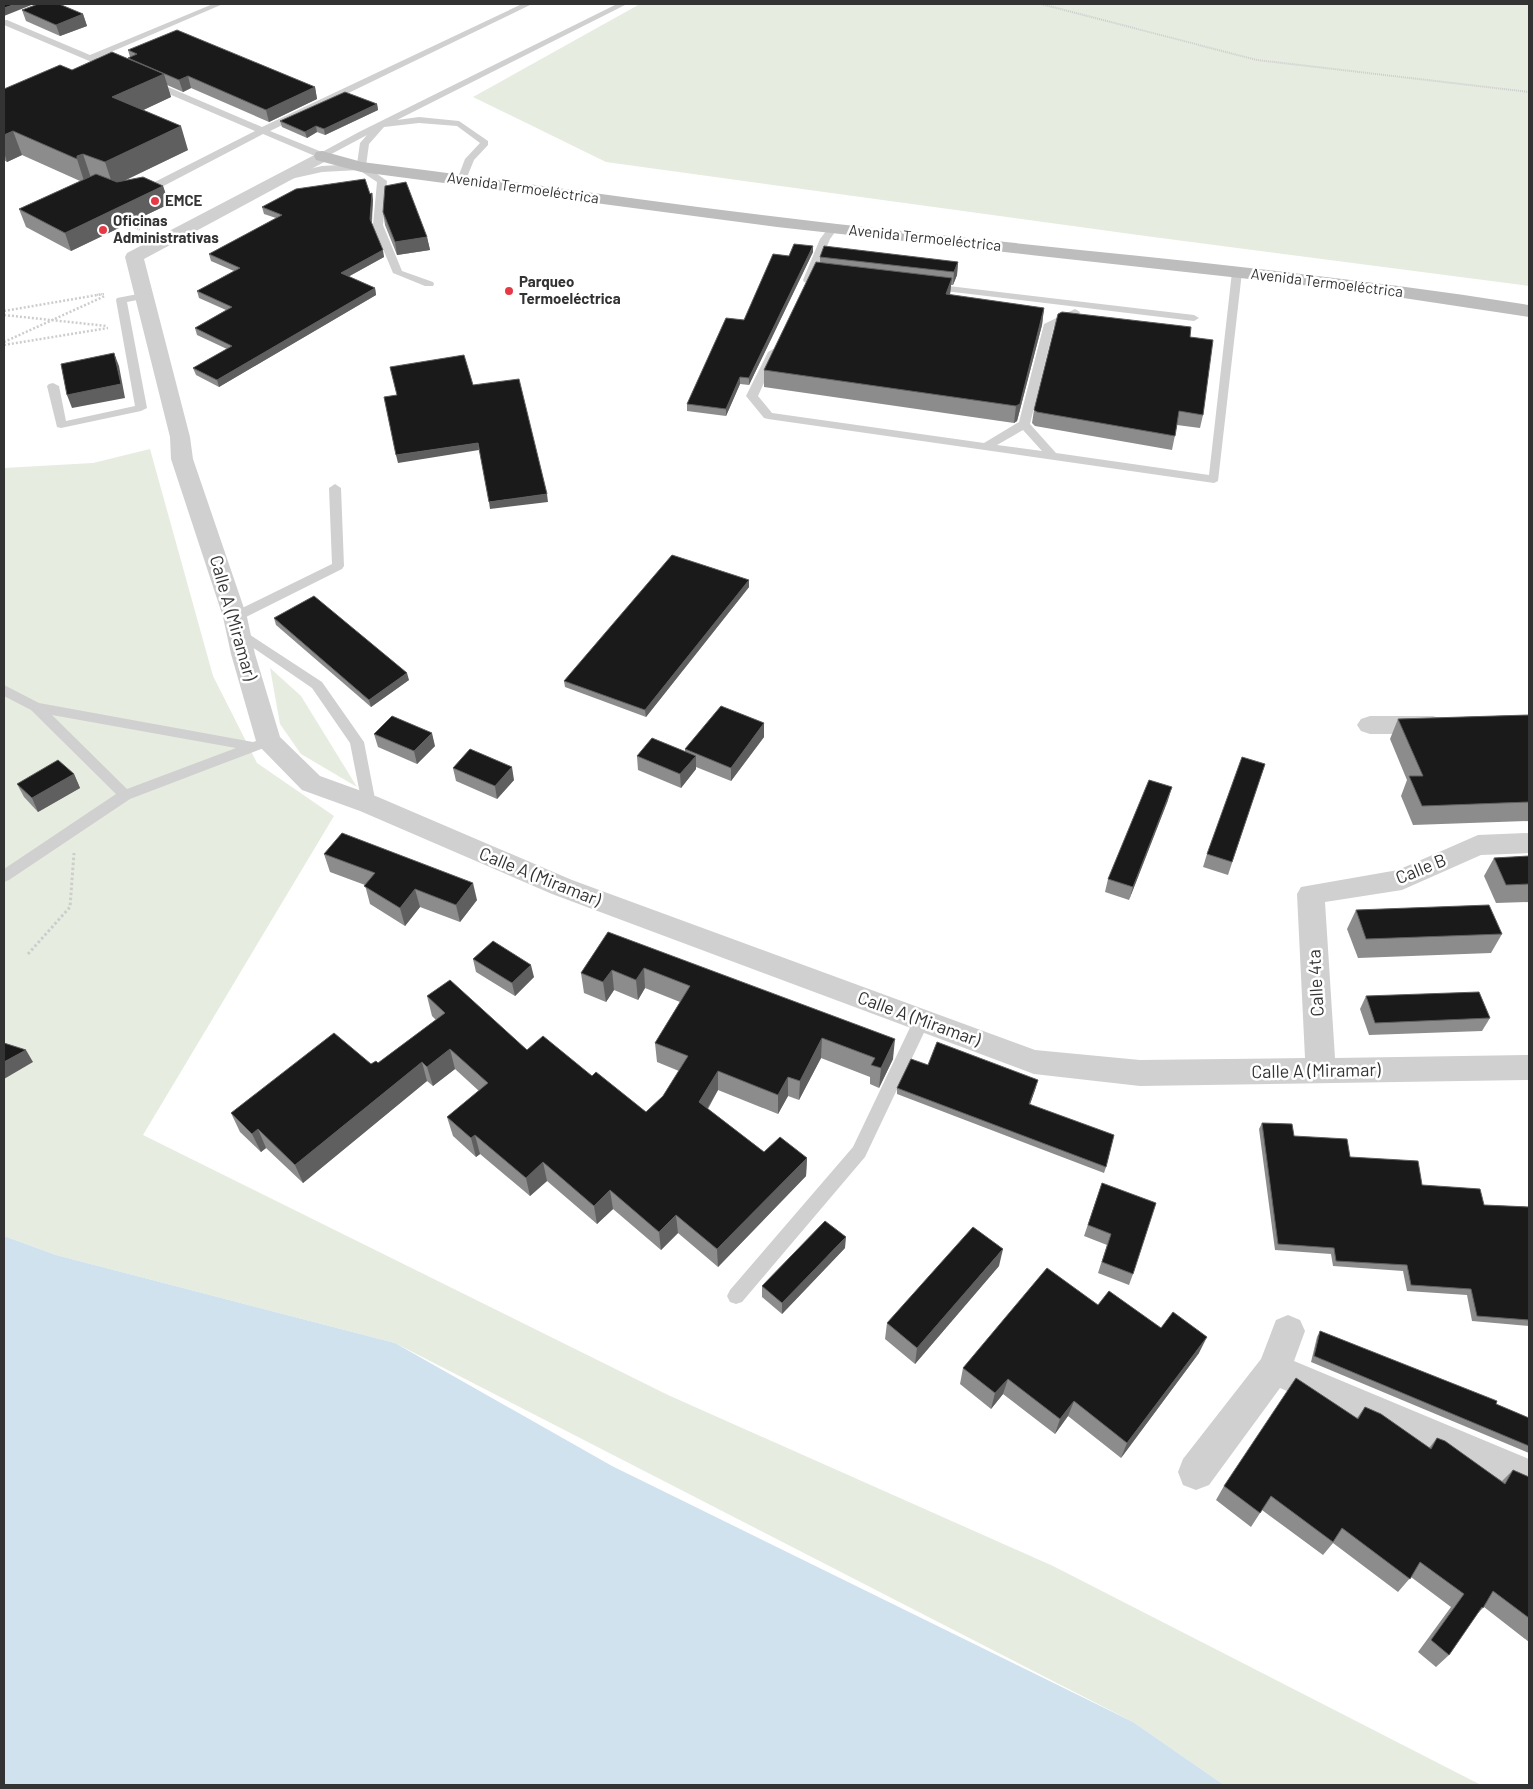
<svg xmlns="http://www.w3.org/2000/svg" width="1533" height="1789" font-family="Barlow,sans-serif">
	<style>
		.green { fill: #e6ecdf }
		.water { fill: #cfe2ee }
		.lines { fill: none; stroke-linecap: round; stroke-linejoin: round }
		.path-far2 { stroke: #cdcdcd; stroke-width: 2; stroke-dasharray: 1 1; stroke-linecap: butt }
		.path-far1 { stroke: #cdcdcd; stroke-width: 2.5; stroke-dasharray: 2 2; stroke-linecap: butt }
		.path { stroke: #cdcdcd; stroke-width: 3; stroke-dasharray: 2.5 2.5; stroke-linecap: butt }
		.service { fill: #d0d0d0; fill-rule: evenodd }
		.minor { fill: #d0d0d0; fill-rule: evenodd }
		.secondary { fill: #bdbdbd; fill-rule: evenodd }
		.wall { fill: #8c8c8c }
		.shaded-wall { fill: #5f5f5f }
		.building { fill: #1a1a1a; stroke: #5f5f5f }
		.poi-dot { fill: #e63946; stroke: #fff; stroke-width: 2 }
		.labels { text-anchor: middle; stroke-width: 5; stroke-linejoin: round; paint-order: stroke }
		.far-street-label { font-size: 15px; fill: #333; stroke: #fff }
		.far-poi-label { font-size: 15px; font-weight: bold; fill: #333; stroke: #fff; text-anchor: start }
		.street-label { font-size: 18px; fill: #333; stroke: #fff }
	</style>
	<rect width="100%" height="100%" fill="#fff"/>
	<g class="green">
		<polygon points="640,4 1529,4 1529,286 1153,237 606,162 473,97"/>
		<polygon points="150,449 213,676 257,763 334,816 143,1135 668,1395 1053,1566 1481,1785 1224,1785 1133,1722 395,1343 56,1255 4,1236 4,468 93,463"/>
		<polygon points="270,668 301,696 357,787 301,754 280,724"/>
	</g>
	<polygon class="water" points="4,1236 56,1255 395,1343 612,1466 1133,1722 1224,1785 4,1785"/>
	<g class="lines">
		<g class="path-far2">
			<polyline points="1041,4 1257,60 1529,92"/>
			<polyline points="128,224 140,230"/>
			<polyline points="95,295 104,294"/>
		</g>
		<g class="path-far1">
			<polyline points="4,311 103,294"/>
			<polyline points="4,315 107,326"/>
			<polyline points="4,342 105,296"/>
			<polyline points="4,345 108,328"/>
		</g>
		<polyline class="path" points="28,954 70,907 74,853"/>
		<g class="service">
			<polygon points="213,4 223,4 97,58 116,66 116,70 113,71 4,25 4,20 7,20 90,55"/>
			<polygon points="522,4 532,4 270,131 322,152 359,132 617,4 627,4 397,120 419,117 459,121 488,141 488,145 474,160 465,182 459,182 457,180 465,159 480,143 457,126 419,123 384,127 369,144 366,166 387,181 383,225 402,271 433,282 434,284 433,286 425,286 393,273 373,225 377,182 359,170 322,172 286,180 281,177 283,175 322,166 357,164 360,143 367,135 322,159 263,134 152,192 140,195 135,192 255,131 148,85 148,81 154,81 262,127"/>
			<polygon points="833,225 838,228 830,239 813,280 808,283 804,282 803,280 820,239 830,226"/>
			<path d="M1237,269l5,3 -24,209 -4,2 -446,-64 -4,-1 -18,-22 22,-44 5,-3 5,3 -20,44 14,17 212,30 35,-21 25,-98 31,-15 5,3 -1,2 -25,12 -24,98 26,29 153,22 23,-203zM1023,430l19,21 -45,-6z"/>
			<polygon points="932,284 1194,315 1199,318 1194,321 928,289 927,287 928,285"/>
			<polygon points="143,293 148,296 147,298 127,302 147,408 141,411 61,428 57,427 47,386 49,384 53,383 59,386 66,421 135,406 116,300 117,298"/>
			<polygon points="335,484 341,488 344,566 342,569 240,620 230,620 229,617 230,614 332,564 329,488"/>
			<polygon points="238,627 322,682 364,742 376,804 374,808 369,809 364,808 362,804 350,743 312,688 233,634 232,631 233,628"/>
			<path d="M4,685l35,18 214,39 16,-6 5,2 2,3 -2,3 -144,55 -121,81 -5,2v-13l112,-75 -85,-84 -27,-14zM52,715l184,33 -109,41z"/>
			<polygon points="922,1013 928,1015 930,1020 865,1157 742,1302 736,1304 730,1302 727,1296 730,1290 853,1147 916,1015"/>
		</g>
		<g class="minor">
			<polygon points="322,151 328,152 330,156 328,160 144,259 190,437 193,459 247,617 255,654 280,737 320,776 378,797 572,880 1035,1050 1140,1060 1305,1058 1297,894 1301,887 1398,870 1478,835 1529,833 1529,853 1481,855 1402,890 1325,902 1335,1058 1529,1055 1529,1080 1140,1086 1034,1074 552,894 360,811 302,790 260,747 256,741 231,654 223,617 171,459 170,437 125,257 127,253"/>
			<polygon points="1370,716 1433,716 1442,719 1446,725 1442,731 1433,734 1370,734 1361,731 1357,725 1361,719"/>
			<polygon points="1288,1315 1300,1320 1305,1331 1294,1361 1529,1459 1529,1495 1280,1388 1209,1485 1196,1490 1183,1485 1178,1472 1183,1459 1261,1359 1276,1320"/>
		</g>
		<path class="secondary" d="M322,151l40,11c159,20 316,44 475,62 231,26 463,45 692,81v12l-172,-26 -580,-64 -416,-55 -45,-12 -2,-4 2,-4z"/>
	</g>
	<g class="wall">
		<polygon points="22,10 83,14 87,26 60,36 26,21"/>
		<polygon points="128,50 315,87 317,99 269,122 191,88 183,92 167,85 171,97 143,110 188,150 126,180 163,186 169,204 71,251 26,227 19,209 80,181 22,155 7,162 4,160 4,89 72,70 128,59 130,57"/>
		<polygon points="377,104 378,110 325,135 317,132 307,138 282,127 280,121"/>
		<polygon points="372,193 373,200 372,223 384,257 348,277 375,288 376,295 219,387 196,375 193,368 227,349 197,335 195,328 226,310 199,298 197,291 234,271 211,261 209,254 276,218 264,214 262,207"/>
		<polygon points="383,212 427,237 430,250 397,255 385,225"/>
		<polygon points="813,252 749,385 740,384 726,416 687,411 687,404 789,256"/>
		<polygon points="820,257 958,262 957,275 953,285 951,285 950,295 1044,308 1042,325 1017,421 1014,423 764,387 764,370 820,262"/>
		<polygon points="1190,337 1203,415 1200,428 1177,425 1172,450 1035,426 1032,423 1034,410"/>
		<polygon points="749,580 749,587 646,717 565,687 564,681"/>
		<polygon points="274,618 409,680 371,707 276,625"/>
		<polygon points="1529,715 1529,821 1413,825 1401,796 1407,780 1390,739 1398,719"/>
		<polygon points="764,723 764,737 731,781 696,767 696,769 681,788 638,770 637,756 685,752 685,749"/>
		<polygon points="374,734 435,746 417,764 378,747"/>
		<polygon points="1265,764 1228,875 1203,867 1207,854"/>
		<polygon points="453,768 514,780 497,799 456,781"/>
		<polygon points="74,774 80,788 38,812 24,797 17,784"/>
		<polygon points="1168,800 1129,900 1105,892 1108,879"/>
		<polygon points="324,854 477,900 460,922 420,907 405,926 370,904 365,885 330,872"/>
		<polygon points="1529,856 1529,902 1496,903 1484,876 1494,858"/>
		<polygon points="1356,910 1502,934 1491,953 1358,958 1347,929"/>
		<polygon points="608,932 893,1059 879,1088 870,1084 870,1077 821,1058 799,1100 788,1096 778,1114 718,1090 708,1109 764,1152 807,1158 806,1176 718,1267 678,1233 661,1250 613,1209 597,1224 547,1181 530,1196 480,1154 476,1157 453,1136 447,1117 479,1091 455,1069 433,1086 427,1081 303,1183 266,1148 261,1152 240,1132 231,1113 371,1064 378,1063 436,1020 432,1016 427,996 527,1050 592,1076 646,1112 663,1096 679,1071 657,1062 655,1043 680,1002 645,988 638,1000 614,990 606,1002 584,993 581,973"/>
		<polygon points="473,959 534,977 515,996 476,972"/>
		<polygon points="1366,996 1490,1018 1482,1031 1369,1035 1360,1009"/>
		<polygon points="928,1065 1036,1087 1030,1104 1106,1167 1104,1173 897,1094 897,1088"/>
		<polygon points="1262,1123 1294,1136 1422,1185 1484,1205 1529,1207 1529,1326 1472,1321 1467,1295 1407,1291 1403,1271 1333,1266 1331,1254 1275,1250 1259,1129"/>
		<polygon points="1102,1183 1133,1274 1129,1285 1098,1273 1107,1245 1084,1236"/>
		<polygon points="845,1248 782,1314 762,1297 762,1286"/>
		<polygon points="999,1266 915,1364 885,1339 887,1323"/>
		<polygon points="1098,1305 1161,1328 1199,1353 1121,1458 1068,1416 1055,1434 1003,1394 991,1409 960,1384 963,1368"/>
		<polygon points="1320,1331 1496,1404 1529,1418 1529,1453 1311,1362 1317,1337"/>
		<polygon points="1365,1407 1429,1448 1437,1438 1502,1481 1513,1470 1529,1477 1529,1642 1484,1607 1477,1614 1449,1655 1436,1667 1418,1652 1451,1607 1411,1577 1398,1592 1333,1543 1323,1555 1262,1510 1251,1527 1216,1500 1224,1486 1357,1418"/>
	</g>
	<g class="shaded-wall">
		<polygon points="16,4 34,4 4,16 4,8"/>
		<polygon points="83,14 87,26 60,36 56,25"/>
		<polygon points="164,74 171,97 120,121 112,97"/>
		<polygon points="188,76 191,88 183,92 179,80"/>
		<polygon points="315,87 317,99 269,122 266,110"/>
		<polygon points="377,104 378,110 325,135 324,129"/>
		<polygon points="181,126 188,150 113,186 105,162"/>
		<polygon points="316,126 317,132 307,138 305,132"/>
		<polygon points="13,131 22,155 7,162 4,152 4,135"/>
		<polygon points="83,154 91,178 85,184 77,159 77,156"/>
		<polygon points="163,186 169,204 71,251 65,233"/>
		<polygon points="372,193 373,200 371,226 370,219"/>
		<polygon points="427,237 430,250 397,255 395,242"/>
		<polygon points="813,246 813,252 749,385 749,378"/>
		<polygon points="383,250 384,257 342,280 341,273"/>
		<polygon points="958,262 957,275 953,285 954,272"/>
		<polygon points="952,278 950,294 945,311 946,294"/>
		<polygon points="375,288 376,295 219,387 217,380"/>
		<polygon points="1044,308 1042,325 1017,421 1014,423 1016,406"/>
		<polygon points="114,353 119,366 125,398 72,408 67,395"/>
		<polygon points="740,377 740,384 726,416 726,409"/>
		<polygon points="478,443 479,450 398,463 396,455"/>
		<polygon points="547,494 548,502 490,509 489,502"/>
		<polygon points="749,580 749,587 646,717 645,710"/>
		<polygon points="407,673 409,680 371,707 369,700"/>
		<polygon points="764,723 764,737 731,781 731,768"/>
		<polygon points="432,733 435,746 417,764 414,751"/>
		<polygon points="696,756 696,769 681,788 680,774"/>
		<polygon points="512,767 514,780 497,799 495,786"/>
		<polygon points="74,774 80,788 38,812 32,798"/>
		<polygon points="1172,787 1168,800 1129,900 1133,887"/>
		<polygon points="473,883 477,900 460,922 456,905"/>
		<polygon points="415,889 420,907 405,926 400,908"/>
		<polygon points="531,965 534,977 515,996 512,983"/>
		<polygon points="644,968 645,988 638,1000 636,980"/>
		<polygon points="612,970 614,990 606,1002 603,982"/>
		<polygon points="822,1038 821,1058 799,1100 800,1081"/>
		<polygon points="895,1039 893,1059 879,1088 881,1068"/>
		<polygon points="450,1049 455,1069 433,1086 427,1067"/>
		<polygon points="26,1050 33,1062 4,1079 4,1062"/>
		<polygon points="422,1062 427,1081 303,1183 295,1165"/>
		<polygon points="718,1071 718,1090 700,1121 699,1102"/>
		<polygon points="788,1077 788,1096 778,1114 778,1095"/>
		<polygon points="1038,1080 1036,1087 1028,1110 1029,1104"/>
		<polygon points="258,1129 266,1148 261,1152 252,1134"/>
		<polygon points="475,1135 480,1154 476,1157 471,1138"/>
		<polygon points="807,1158 806,1176 718,1267 717,1249"/>
		<polygon points="543,1162 547,1181 530,1196 526,1178"/>
		<polygon points="610,1190 613,1209 597,1224 594,1206"/>
		<polygon points="676,1215 678,1233 661,1250 659,1232"/>
		<polygon points="846,1237 845,1248 782,1314 782,1303"/>
		<polygon points="1003,1249 999,1266 915,1364 917,1348"/>
		<polygon points="1207,1337 1199,1353 1121,1458 1127,1443"/>
		<polygon points="1008,1379 1003,1394 991,1409 995,1393"/>
		<polygon points="1074,1401 1068,1416 1055,1434 1060,1419"/>
	</g>
	<g class="building">
		<polygon points="4,4 16,4 4,8"/>
		<polygon points="38,4 59,4 83,14 56,25 22,10"/>
		<polygon points="177,30 315,87 266,110 188,76 179,80 128,58 137,54 128,50"/>
		<polygon points="112,52 164,74 112,97 181,126 105,162 83,154 77,156 77,159 13,131 4,135 4,89 60,65 72,70"/>
		<polygon points="345,92 377,104 324,129 316,126 305,132 280,121"/>
		<polygon points="96,174 117,182 143,177 163,186 65,233 19,209"/>
		<polygon points="365,179 370,194 372,193 370,219 383,250 341,273 375,288 217,380 193,368 232,346 195,328 232,307 197,291 240,268 209,254 282,215 262,207 296,189"/>
		<polygon points="406,182 427,237 395,242 383,212 385,186"/>
		<polygon points="794,244 813,246 749,378 740,377 726,409 687,404 726,318 744,320 773,254 789,256"/>
		<polygon points="824,246 958,262 954,272 820,257"/>
		<polygon points="816,262 952,278 946,294 1044,308 1020,404 1016,406 764,370"/>
		<polygon points="1062,312 1191,327 1190,337 1213,340 1203,415 1179,411 1175,436 1037,412 1034,410 1058,314"/>
		<polygon points="114,353 121,384 67,395 61,364"/>
		<polygon points="464,355 473,385 519,379 547,494 489,502 478,443 396,455 384,397 397,395 390,367"/>
		<polygon points="672,555 749,580 645,710 564,681"/>
		<polygon points="314,596 407,673 369,700 274,618"/>
		<polygon points="721,706 764,723 731,768 685,749"/>
		<polygon points="1529,715 1529,802 1422,806 1409,776 1423,776 1398,719"/>
		<polygon points="392,716 432,733 414,751 374,734"/>
		<polygon points="652,738 696,756 680,774 637,756"/>
		<polygon points="470,749 512,767 495,786 453,768"/>
		<polygon points="1242,757 1265,764 1232,862 1207,854"/>
		<polygon points="58,760 74,774 32,798 17,784"/>
		<polygon points="1149,780 1172,787 1133,887 1108,879"/>
		<polygon points="342,833 473,883 456,905 415,889 400,908 364,886 375,873 324,854"/>
		<polygon points="1529,856 1529,884 1506,885 1494,858"/>
		<polygon points="1489,905 1502,934 1366,939 1356,910"/>
		<polygon points="608,932 895,1039 881,1068 871,1065 875,1058 822,1038 800,1081 788,1077 778,1095 718,1071 699,1102 764,1152 780,1137 807,1158 717,1249 676,1215 659,1232 610,1190 594,1206 543,1162 526,1178 475,1135 471,1138 447,1117 488,1083 450,1049 427,1067 422,1062 295,1165 258,1129 252,1134 231,1113 334,1033 371,1064 376,1061 378,1063 445,1013 427,996 450,980 527,1050 543,1036 592,1076 596,1072 646,1112 663,1096 688,1056 655,1043 690,986 644,968 636,980 612,970 603,982 581,973"/>
		<polygon points="493,941 531,965 512,983 473,959"/>
		<polygon points="1479,992 1490,1018 1375,1023 1366,996"/>
		<polygon points="937,1042 1038,1080 1029,1104 1114,1135 1106,1167 897,1088 911,1059 928,1065"/>
		<polygon points="4,1043 26,1050 4,1062"/>
		<polygon points="1262,1123 1292,1124 1294,1136 1347,1139 1350,1157 1418,1161 1422,1185 1480,1189 1484,1205 1529,1207 1529,1320 1477,1316 1471,1289 1411,1285 1407,1265 1336,1261 1334,1248 1278,1244"/>
		<polygon points="1102,1183 1156,1203 1133,1274 1102,1262 1111,1234 1088,1225"/>
		<polygon points="825,1221 846,1237 782,1303 762,1286"/>
		<polygon points="973,1227 1003,1249 917,1348 887,1323"/>
		<polygon points="1047,1268 1098,1305 1109,1291 1161,1328 1173,1312 1207,1337 1127,1443 1074,1401 1060,1419 1008,1379 995,1393 963,1368"/>
		<polygon points="1320,1331 1497,1401 1496,1404 1529,1418 1529,1446 1314,1356"/>
		<polygon points="1296,1378 1358,1419 1365,1407 1381,1414 1431,1449 1437,1438 1445,1441 1505,1484 1513,1470 1529,1477 1529,1618 1493,1591 1483,1608 1482,1607 1449,1655 1431,1640 1464,1594 1420,1562 1410,1579 1342,1528 1333,1542 1271,1496 1260,1513 1224,1486"/>
	</g>
	<g class="poi-dot">
		<circle cx="155" cy="201" r="5"/>
		<circle cx="103" cy="230" r="5"/>
		<circle cx="509" cy="291" r="5"/>
	</g>
	<g class="labels">
		<g class="far-street-label">
			<text transform="translate(523 188) rotate(8)" y="5">Avenida Termoeléctrica</text>
			<text transform="translate(925 238) rotate(6)" y="5">Avenida Termoeléctrica</text>
			<text transform="translate(1327 283) rotate(7)" y="5">Avenida Termoeléctrica</text>
		</g>
		<g class="far-poi-label">
			<text x="165" y="206">EMCE</text>
			<text x="113" y="226">Oficinas<tspan x="113" dy="17">Administrativas</tspan></text>
			<text x="519" y="287">Parqueo<tspan x="519" dy="17">Termoeléctrica</tspan></text>
		</g>
		<g class="street-label">
			<text transform="translate(233 618) rotate(74)" y="6">Calle A (Miramar)</text>
			<text transform="translate(1421 869) rotate(-22)" y="6">Calle B</text>
			<text transform="translate(540 877) rotate(22)" y="6">Calle A (Miramar)</text>
			<text transform="translate(1316 983) rotate(-93)" y="6">Calle 4ta</text>
			<text transform="translate(919 1019) rotate(20)" y="6">Calle A (Miramar)</text>
			<text transform="translate(1316 1071) rotate(-1)" y="6">Calle A (Miramar)</text>
		</g>
	</g>
	<rect width="1533" height="1789" fill="none" stroke="#333333" stroke-width="10"/>
</svg>
